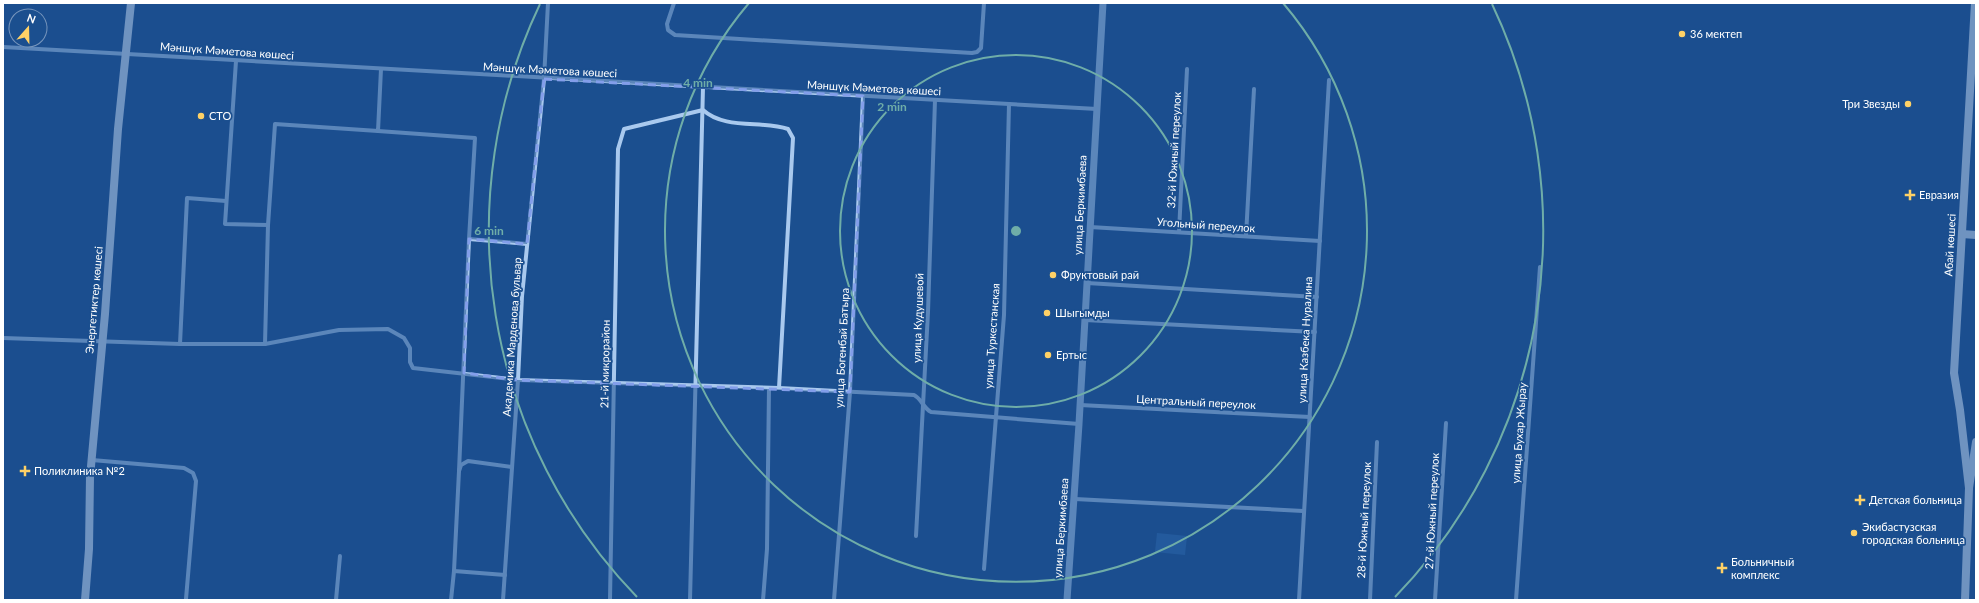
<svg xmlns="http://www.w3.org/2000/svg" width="1979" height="603" font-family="Lato,sans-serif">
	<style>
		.garden { fill: #2e69ad }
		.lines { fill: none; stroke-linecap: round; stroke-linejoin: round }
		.minor { stroke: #a9c9ee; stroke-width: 4 }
		.tertiary { stroke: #a9c9ee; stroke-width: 7 }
		.secondary { stroke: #d6e6fa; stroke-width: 8 }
		.marked { fill: none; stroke: #839eea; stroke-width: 3; stroke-dasharray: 8 5; stroke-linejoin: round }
		.ring { fill: none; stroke: #6fada8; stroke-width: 2 }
		.poi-dot { fill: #ffd166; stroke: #1b4f8f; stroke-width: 1.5 }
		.labels { text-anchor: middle; stroke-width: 3.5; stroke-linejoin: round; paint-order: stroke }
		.poi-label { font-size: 11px; fill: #fff; stroke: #1b4f8f; text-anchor: start }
		.street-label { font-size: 11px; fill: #fff; stroke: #1b4f8f }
		.centre { fill: #6fada8; stroke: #1b4f8f; stroke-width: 2 }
		.ring-label { font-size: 12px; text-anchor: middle; font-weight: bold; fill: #6fada8; stroke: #1b4f8f; stroke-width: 3.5; stroke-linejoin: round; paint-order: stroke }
	</style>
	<rect width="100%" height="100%" fill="#1b4f8f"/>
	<polygon class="garden" points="1157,533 1187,536 1185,555 1155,552"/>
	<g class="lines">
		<g class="minor">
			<polyline points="674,3 667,24 668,30 675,35 972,53 977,52 981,48 984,3"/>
			<polyline points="3,47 1097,109"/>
			<polyline points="236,61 225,224 268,225 275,124 378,131 381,69"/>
			<polyline points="378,131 475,138 469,239 527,244"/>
			<polyline points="1090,227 1320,241"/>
			<polyline points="1179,232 1187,69"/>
			<polyline points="1246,236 1254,89"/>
			<polyline points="1087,283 1317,297"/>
			<polyline points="1085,320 1315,332"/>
			<polyline points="3,338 180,344 187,198 226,201"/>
			<polyline points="180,344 265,344 268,225"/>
			<path d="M265,344l74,-14 49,-1 16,9 6,10v14l3,6 105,12 261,8 135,7c8,4 9,13 17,17l148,12"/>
			<polyline points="1080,405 1310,417"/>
			<polyline points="92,460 184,468 193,473 196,481 186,599"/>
			<polyline points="459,471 469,239"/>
			<polyline points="1075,499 1303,511"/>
			<polyline points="916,536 928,312 935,100"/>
			<polyline points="984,569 1004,315 1009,104"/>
			<polyline points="454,571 505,575"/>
			<polyline points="336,600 340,556"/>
			<polyline points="451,600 454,571 459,471 461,465 468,461 512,467"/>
			<polyline points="503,600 518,380 522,296 544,79 548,3"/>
			<path d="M610,600l8,-451 6,-20 79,-19c22,20 59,10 85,19l5,9 -14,250"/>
			<polyline points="690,600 703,87"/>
			<polyline points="763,600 767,549 769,388"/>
			<polyline points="834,600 850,392 863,96"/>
			<polyline points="1299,600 1329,80"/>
			<polyline points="1370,600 1377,442"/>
			<polyline points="1435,600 1446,423"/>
			<polyline points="1516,600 1540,267"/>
		</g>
		<polyline class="tertiary" points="1067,600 1079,424 1103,3"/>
		<g class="secondary">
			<polyline points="1962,234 1976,235"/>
			<polyline points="1969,488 1960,410 1954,373 1975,3"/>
			<polyline points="85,600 89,549 90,477 105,314 118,129 131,3"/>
			<polyline points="1965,600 1969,488 1976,442"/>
		</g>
	</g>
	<path d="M0 0H1979V603H0ZM544,79l319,17 -13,296 -332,-12 -54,-7 5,-134 58,5z" fill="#1b4f8f" fill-opacity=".55" fill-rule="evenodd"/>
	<path class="marked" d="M544,79l319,17 -13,296 -332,-12 -54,-7 5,-134 58,5z"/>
	<g class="ring">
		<circle cx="1016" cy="231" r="176"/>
		<path d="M1283 3A351 351 0 1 1 749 3"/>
		<path d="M637 597A527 527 0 0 1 540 4M1492 4A527 527 0 0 1 1395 597"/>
	</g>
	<g class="poi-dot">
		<circle cx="1682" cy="34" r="4"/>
		<circle cx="1908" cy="104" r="4"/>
		<circle cx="201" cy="116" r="4"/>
		<path d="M1908 189h4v4h4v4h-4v4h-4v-4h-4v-4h4z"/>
		<circle cx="1053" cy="275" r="4"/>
		<circle cx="1047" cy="313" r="4"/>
		<circle cx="1048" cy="355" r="4"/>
		<path d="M23 465h4v4h4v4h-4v4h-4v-4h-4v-4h4z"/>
		<path d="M1858 494h4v4h4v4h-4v4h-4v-4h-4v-4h4z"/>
		<circle cx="1854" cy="533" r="4"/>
		<path d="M1720 562h4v4h4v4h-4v4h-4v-4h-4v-4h4z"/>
	</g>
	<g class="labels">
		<g class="poi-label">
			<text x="1690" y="38">36 мектеп</text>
			<text x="1900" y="108" text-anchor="end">Три Звезды</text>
			<text x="209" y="120">СТО</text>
			<text x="1919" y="199">Евразия</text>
			<text x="1061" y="279">Фруктовый рай</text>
			<text x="1055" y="317">Шыгымды</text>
			<text x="1056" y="359">Ертыс</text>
			<text x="34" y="475">Поликлиника №2</text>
			<text x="1869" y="504">Детская больница</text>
			<text x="1862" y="531">Экибастузская<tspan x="1862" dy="13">городская больница</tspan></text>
			<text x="1731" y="566">Больничный<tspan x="1731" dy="13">комплекс</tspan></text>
		</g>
		<g class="street-label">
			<text transform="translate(227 51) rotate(4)" y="4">Мәншүк Мәметова көшесі</text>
			<text transform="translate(550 70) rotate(3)" y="4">Мәншүк Мәметова көшесі</text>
			<text transform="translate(874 88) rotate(3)" y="4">Мәншүк Мәметова көшесі</text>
			<text transform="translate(1174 150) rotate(-87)" y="4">32-й Южный переулок</text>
			<text transform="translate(1080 205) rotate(-87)" y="4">улица Беркимбаева</text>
			<text transform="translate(1206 225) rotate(4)" y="4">Угольный переулок</text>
			<text transform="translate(1950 245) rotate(-87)" y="4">Абай көшесі</text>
			<text transform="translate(94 300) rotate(-85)" y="4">Энергетиктер көшесі</text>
			<text transform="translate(918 318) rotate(-88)" y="4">улица Кудушевой</text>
			<text transform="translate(992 336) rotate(-86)" y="4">улица Туркестанская</text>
			<text transform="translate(512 337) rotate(-86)" y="4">Академика Марденова бульвар</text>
			<text transform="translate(1305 340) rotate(-87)" y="4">улица Казбека Нуралина</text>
			<text transform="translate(842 348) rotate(-87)" y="4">улица Богенбай Батыра</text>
			<text transform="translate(605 364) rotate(-89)" y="4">21-й микрорайон</text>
			<text transform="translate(1196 402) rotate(3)" y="4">Центральный переулок</text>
			<text transform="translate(1519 433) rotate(-86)" y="4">улица Бухар Жырау</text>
			<text transform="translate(1432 511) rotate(-87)" y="4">27-й Южный переулок</text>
			<text transform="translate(1364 520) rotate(-87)" y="4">28-й Южный переулок</text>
			<text transform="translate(1061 528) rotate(-86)" y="4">улица Беркимбаева</text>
		</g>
	</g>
	<circle cx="1016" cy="231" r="6" class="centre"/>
	<g class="ring-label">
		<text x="698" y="87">4 min</text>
		<text x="892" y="111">2 min</text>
		<text x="489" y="235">6 min</text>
	</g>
	<rect width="1979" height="603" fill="none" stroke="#ffffff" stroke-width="8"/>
	<g transform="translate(28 28) rotate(20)"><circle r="19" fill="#1b4f8f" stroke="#7695bc"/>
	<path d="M0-3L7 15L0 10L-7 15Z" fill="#ffd166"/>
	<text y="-6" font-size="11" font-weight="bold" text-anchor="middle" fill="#ffffff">N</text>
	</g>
</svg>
